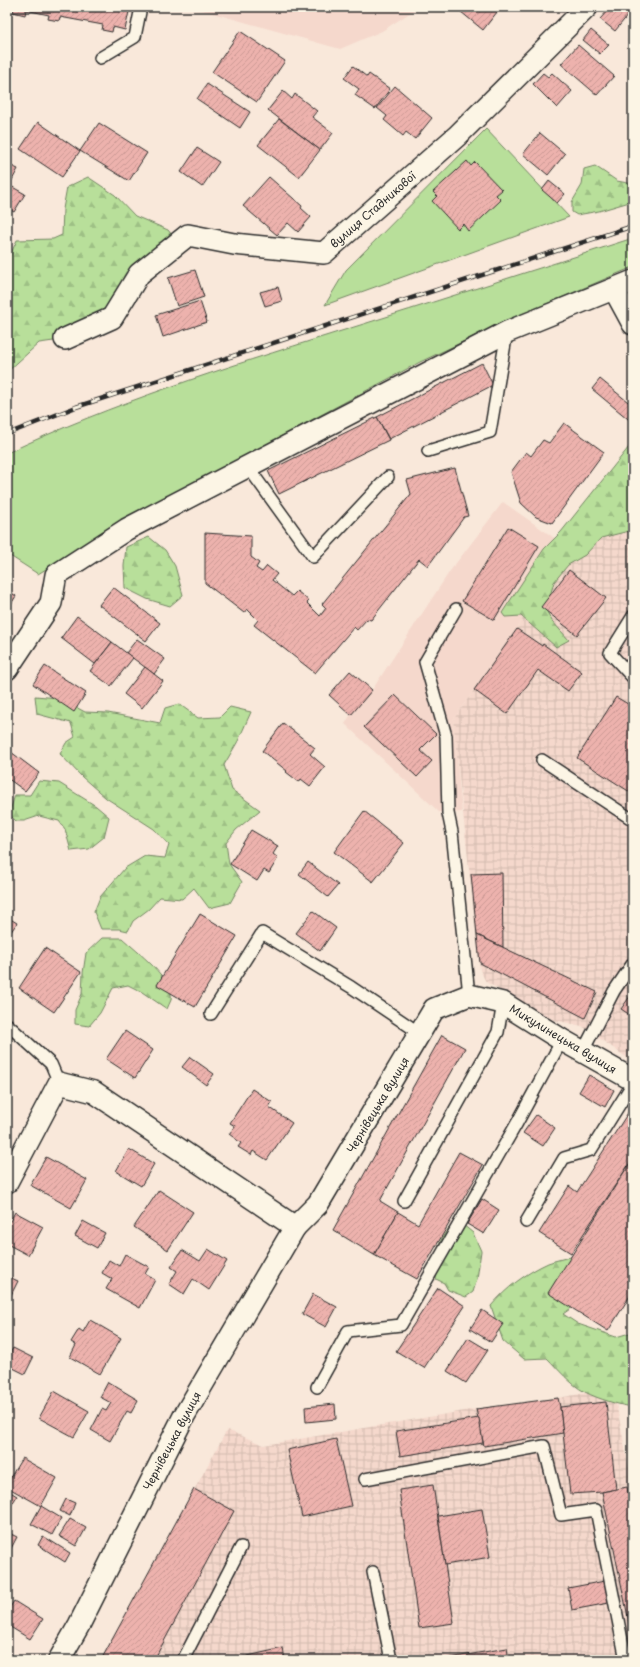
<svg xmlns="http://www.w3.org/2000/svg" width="640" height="1667" font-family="'Playpen Sans',sans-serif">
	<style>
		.built { fill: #f5d8cc }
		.industrial { fill: url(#industrial-grid) }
		.green { fill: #b8df9a; stroke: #728562 }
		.forest { fill: url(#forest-firs); stroke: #728562 }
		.building { fill: url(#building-hatch); stroke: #2b2b2b }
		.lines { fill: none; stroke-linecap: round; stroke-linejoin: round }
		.service-casing { stroke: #2b2b2b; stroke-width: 14 }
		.minor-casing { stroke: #2b2b2b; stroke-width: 24 }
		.service { stroke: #fcf5e5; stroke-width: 11 }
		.minor { stroke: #fcf5e5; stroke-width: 21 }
		.rail-casing { stroke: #2b2b2b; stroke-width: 4.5 }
		.rail { stroke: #fcf5e5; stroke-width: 3; stroke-dasharray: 9; stroke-linecap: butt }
		.labels { text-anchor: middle; stroke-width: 3; stroke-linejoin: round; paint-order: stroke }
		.street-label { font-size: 11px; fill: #2b2b2b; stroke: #fcf5e5 }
	</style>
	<defs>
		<pattern id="industrial-grid" width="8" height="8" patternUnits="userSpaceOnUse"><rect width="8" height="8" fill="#f5d8cc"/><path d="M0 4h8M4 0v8" fill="none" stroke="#d2baaf"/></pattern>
		<pattern id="forest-firs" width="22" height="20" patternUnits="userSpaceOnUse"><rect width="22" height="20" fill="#b8df9a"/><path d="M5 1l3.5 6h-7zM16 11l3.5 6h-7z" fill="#9ec085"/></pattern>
		<pattern id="building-hatch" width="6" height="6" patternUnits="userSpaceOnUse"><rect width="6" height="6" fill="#edb2ad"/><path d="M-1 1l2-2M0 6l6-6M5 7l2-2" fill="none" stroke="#cb9995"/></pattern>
	</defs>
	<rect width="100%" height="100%" fill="#f9e8da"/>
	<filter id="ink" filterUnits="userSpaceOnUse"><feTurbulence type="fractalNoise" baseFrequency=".025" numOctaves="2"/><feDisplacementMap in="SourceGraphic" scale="8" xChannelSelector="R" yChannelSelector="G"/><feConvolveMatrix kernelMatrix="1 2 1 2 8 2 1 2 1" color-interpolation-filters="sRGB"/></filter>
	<g filter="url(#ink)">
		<g class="built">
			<polygon points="191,7 419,7 382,31 340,49"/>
			<polygon points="503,502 563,544 517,629 453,720 462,812 448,813 439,812 345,724 351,714 329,695 350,671 372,690 450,571"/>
		</g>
		<g class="industrial">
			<polygon points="631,445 633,446 633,1062 582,1026 554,1020 486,982 480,970 453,720 517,629 563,544"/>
			<polygon points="613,1388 633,1488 633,1660 101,1660 227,1430 264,1445 476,1409 558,1398"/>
		</g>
		<g class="green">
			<polygon points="486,129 569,217 325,305 346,270"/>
			<path d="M633,238v29l-124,53 -89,42 -292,156 -90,56 -31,-20v-101c106,-50 217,-85 328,-120 99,-31 199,-63 298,-95z"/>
		</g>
		<g class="forest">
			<polygon points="595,166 617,181 633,184 633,201 599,211 577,215 572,212 572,202 582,185 584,169"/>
			<polygon points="88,177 115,195 135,216 168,230 172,235 141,283 68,339 39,343 7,372 7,262 17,240 53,239 62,235 63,209 67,187"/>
			<polygon points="633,442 633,533 629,531 601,538 585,555 568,565 554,582 546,610 552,621 569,640 556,647 521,616 505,617 502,613 544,549 561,532"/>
			<polygon points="149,537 165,550 175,566 183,595 170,606 147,599 125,588 124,566 126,547"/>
			<polygon points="35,696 59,698 85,712 108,713 160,723 165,708 179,704 198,718 220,717 230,707 251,712 238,741 224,765 232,790 260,810 236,830 226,843 229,864 242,882 230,903 209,908 194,888 182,899 160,897 149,909 133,921 128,931 119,929 101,929 94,912 100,897 125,868 145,856 165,858 169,845 154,829 106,798 82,777 60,754 66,743 75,737 71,723 37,714"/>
			<polygon points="39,781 59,783 96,806 109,817 104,837 89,849 71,851 65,829 59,821 39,816 24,821 16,821 9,814 15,795 30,795"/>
			<path d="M102,938h20c14,13 53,42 49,62 -1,3 -3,6 -4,9l-25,-17 -14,-7 -15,3 -13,25 -11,13 -14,-2v-14l7,-16 1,-21 3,-20z"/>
			<path d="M457,1220l16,13 8,18 -4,28 -4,13 -7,5 -18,-7 -4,-7 -8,-4c1,-27 -1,-39 21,-59z"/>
			<path d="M572,1256l12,43 -21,15 15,10 38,13 17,-5v75c-14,-2 -35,-8 -48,-15 -15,-8 -26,-22 -38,-34l-23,1 -21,-18 -12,-35c15,-18 35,-33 57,-43 8,-3 16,-4 24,-7z"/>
		</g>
		<g class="building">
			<polygon points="9,7 130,7 125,30 113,27 112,32 102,30 103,25 60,17 59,21 48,19 49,15 26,10 25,15 13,12 14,8"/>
			<polygon points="455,7 501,7 483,30"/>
			<polygon points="611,7 618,7 628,15 615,31 600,19"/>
			<polygon points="591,30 609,45 600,54 583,40"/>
			<polygon points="240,31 285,61 257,102 212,72"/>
			<polygon points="633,34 633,52 628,49 632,44 628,41"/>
			<polygon points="578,45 614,76 597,95 561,64"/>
			<polygon points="353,66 367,77 369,74 390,89 375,109 355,95 359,89 344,78"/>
			<polygon points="543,73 548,77 552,73 572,91 557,108 533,84"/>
			<polygon points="207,84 250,112 240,128 197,99"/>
			<polygon points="395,86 432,118 415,139 406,132 403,136 384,120 387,116 377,108"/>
			<polygon points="283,91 292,99 295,94 317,111 312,117 333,133 320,150 268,110"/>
			<polygon points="279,119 320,150 299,177 258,145"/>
			<polygon points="38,122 80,151 62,177 20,149"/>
			<polygon points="99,123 147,153 129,181 80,151"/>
			<polygon points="540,133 565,154 548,175 523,154"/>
			<polygon points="197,148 219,162 202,187 181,172"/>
			<polygon points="467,161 471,166 475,162 502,190 496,195 501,200 468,231 463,224 458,229 432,201 437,196 433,192"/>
			<polygon points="7,164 18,169 11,182 7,180"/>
			<polygon points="269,177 302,206 301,208 311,217 298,232 288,223 277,235 243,206"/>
			<polygon points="549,181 565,194 557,203 542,190"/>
			<polygon points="7,184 25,194 14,212 7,208"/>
			<polygon points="195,270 204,297 177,306 168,278"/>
			<polygon points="278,287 282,301 265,306 260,292"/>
			<polygon points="200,301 207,322 163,337 156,315"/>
			<polygon points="482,363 493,385 389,439 377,417"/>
			<polygon points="600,379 633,406 633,423 592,389"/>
			<polygon points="377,417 389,440 279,494 268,471"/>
			<polygon points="564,423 604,452 552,523 536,517 521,503 511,472 526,452 531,456 543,440 549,443"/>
			<polygon points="455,468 468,516 464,517 428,566 419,559 371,620 367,619 357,630 354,627 315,673 254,625 258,620 247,609 244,613 205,583 205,533 251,536 251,557 259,563 256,568 262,572 267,566 277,574 272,580 292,596 297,591 309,601 307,603 320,616 326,608 322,604 411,494 407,480"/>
			<polygon points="508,527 539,546 494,620 462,601"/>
			<polygon points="569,570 606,598 577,635 541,607"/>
			<polygon points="113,587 160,623 146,641 99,605"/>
			<polygon points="7,590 16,596 8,609 7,608"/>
			<polygon points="77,616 112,642 95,664 61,638"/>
			<polygon points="517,629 542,646 543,644 582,672 568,691 538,670 507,714 474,690"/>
			<polygon points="137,639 165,659 154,674 126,653"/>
			<polygon points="112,642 133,658 111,686 90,671"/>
			<polygon points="45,666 86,693 74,712 33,684"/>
			<polygon points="145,667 163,681 142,708 124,694"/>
			<polygon points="350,671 372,690 351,715 329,695"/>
			<polygon points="395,695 436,734 420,750 432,761 417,777 364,727"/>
			<polygon points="616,697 633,707 633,794 577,758"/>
			<polygon points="283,723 315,748 310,754 325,767 310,786 301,779 299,782 286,772 287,771 262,751"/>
			<polygon points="7,749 39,773 25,791 7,778"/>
			<polygon points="364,811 404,843 373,882 334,852"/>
			<polygon points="251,830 278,846 273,854 278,858 269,873 264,870 257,881 230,864"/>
			<polygon points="308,862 338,885 328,897 299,874"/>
			<polygon points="502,873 503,947 477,935 471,874"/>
			<polygon points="313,911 336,928 320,951 296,933"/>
			<polygon points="200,914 237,936 195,1007 157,985"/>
			<polygon points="7,917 17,923 8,936 7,936"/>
			<polygon points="477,935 597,992 585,1018 480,963"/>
			<polygon points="45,948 81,972 54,1012 19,988"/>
			<polygon points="633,992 633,1017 621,1009"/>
			<polygon points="125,1031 153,1050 135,1078 106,1059"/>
			<polygon points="442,1035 465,1048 380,1201 398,1212 374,1255 333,1230"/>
			<polygon points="190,1057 214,1074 206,1085 182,1067"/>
			<polygon points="589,1075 614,1090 605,1107 579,1092"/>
			<polygon points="252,1089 272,1102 269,1107 292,1123 267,1160 253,1151 251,1155 238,1147 241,1143 229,1134 235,1126 230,1123"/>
			<polygon points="633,1105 633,1158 571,1253 539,1233 569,1186 577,1192"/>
			<polygon points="536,1115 555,1128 543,1146 523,1133"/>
			<polygon points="129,1149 154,1164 141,1186 116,1171"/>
			<polygon points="459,1152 483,1165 417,1279 374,1255 398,1212 418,1224"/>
			<polygon points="46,1157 87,1180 71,1208 30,1185"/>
			<polygon points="633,1158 633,1291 608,1331 548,1293"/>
			<polygon points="159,1190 193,1212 168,1250 134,1227"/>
			<polygon points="482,1199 499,1210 484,1234 467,1224"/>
			<polygon points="15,1212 43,1227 28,1255 7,1244 7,1227"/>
			<polygon points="83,1221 105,1233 97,1248 75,1236"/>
			<polygon points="208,1249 227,1261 209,1290 193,1279 184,1294 169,1284 177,1271 171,1267 182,1250 200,1261"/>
			<polygon points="125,1254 149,1267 145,1274 155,1280 140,1308 106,1289 112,1279 102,1273 109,1260 119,1266"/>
			<polygon points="7,1276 18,1281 7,1303"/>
			<polygon points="438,1288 465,1306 424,1368 396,1351"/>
			<polygon points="313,1294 337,1307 326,1327 302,1314"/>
			<polygon points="482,1310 503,1324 491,1342 470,1329"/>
			<polygon points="90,1320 121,1338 100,1374 70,1357 76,1345 71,1342 79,1329 83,1332"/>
			<polygon points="468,1338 488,1350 466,1383 447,1371"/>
			<polygon points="13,1348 33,1358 25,1374 7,1365 7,1359"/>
			<polygon points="108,1382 138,1400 131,1413 127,1411 110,1441 91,1430 102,1409 106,1411 111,1403 100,1397"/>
			<polygon points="54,1391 89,1411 74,1437 39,1418"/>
			<polygon points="558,1398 560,1407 563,1433 484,1446 476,1409"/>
			<polygon points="606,1402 616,1489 602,1492 570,1494 560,1407"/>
			<polygon points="335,1404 336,1419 306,1422 305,1407"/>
			<polygon points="479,1418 483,1443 400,1456 396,1431"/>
			<polygon points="336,1439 351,1506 302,1517 287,1450"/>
			<polygon points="22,1458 57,1478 41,1506 7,1487 7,1483"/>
			<polygon points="433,1485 454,1623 419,1628 399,1490"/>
			<polygon points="627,1487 633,1518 633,1641 602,1492"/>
			<polygon points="194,1489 234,1511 154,1660 101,1660"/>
			<polygon points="7,1490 17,1496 7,1512"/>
			<polygon points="66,1499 75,1503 70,1516 60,1511"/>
			<polygon points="41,1506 61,1518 52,1535 31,1524"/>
			<polygon points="482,1509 490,1557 445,1565 438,1516"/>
			<polygon points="70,1519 86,1528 76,1546 59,1536"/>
			<polygon points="7,1532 17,1537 7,1556"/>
			<polygon points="43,1536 70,1553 65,1562 38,1545"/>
			<polygon points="605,1581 609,1603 572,1610 568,1588"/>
			<polygon points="14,1601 43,1619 30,1639 7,1625 7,1612"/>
			<polygon points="283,1648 285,1660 230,1660"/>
			<polygon points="507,1648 509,1660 438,1660"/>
		</g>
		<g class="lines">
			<defs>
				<g id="service">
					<polyline points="100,58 135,37 141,7"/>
					<polyline points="428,451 490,432 507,332"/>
					<polyline points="248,467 313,557 388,477"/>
					<polyline points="456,609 425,662 446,736 448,813 452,832 469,995"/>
					<polyline points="633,616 610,653 633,678"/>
					<polyline points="542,760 633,820"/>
					<polyline points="211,1014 262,933 351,987 421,1034"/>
					<polyline points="7,1024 51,1064 59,1083"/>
					<polyline points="583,1051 614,991 633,963"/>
					<polyline points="404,1201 498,1032 503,1003"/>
					<polyline points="526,1222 564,1158 591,1150 633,1083"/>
					<polyline points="317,1387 348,1331 401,1325 517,1123 562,1040"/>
					<polyline points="365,1479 544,1446 561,1515 596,1510 626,1660"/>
					<polyline points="373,1572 391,1660"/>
					<polyline points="183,1660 241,1547"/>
				</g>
				<g id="minor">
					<polyline points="614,289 633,324"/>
					<polyline points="65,339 112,318 139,274 188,235 234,244 324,253 457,136 587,7"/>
					<polyline points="7,669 51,603 56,575 127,529 507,332 633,281"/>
					<polyline points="7,1182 59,1083 94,1092 295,1227 184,1416 79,1625 59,1660"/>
					<polyline points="295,1227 318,1204 434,1009 469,995 503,1003 562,1040 633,1080"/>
				</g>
			</defs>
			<use href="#service" class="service-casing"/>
			<use href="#minor" class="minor-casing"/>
			<use href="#service" class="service"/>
			<use href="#minor" class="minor"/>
			<defs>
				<polyline id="rail" points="7,434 76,407 633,226"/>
			</defs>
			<use href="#rail" class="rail-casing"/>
			<use href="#rail" class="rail"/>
		</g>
	</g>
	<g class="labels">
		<g class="street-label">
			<text transform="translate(373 210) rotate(-41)" y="4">вулиця Стадникової</text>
			<text transform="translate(563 1039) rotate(31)" y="4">Микулинецька вулиця</text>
			<text transform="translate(378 1105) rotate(-59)" y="4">Чернівецька вулиця</text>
			<text transform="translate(172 1441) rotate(-62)" y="4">Чернівецька вулиця</text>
		</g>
	</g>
	<rect width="640" height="1667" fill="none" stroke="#fcf5e5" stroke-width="24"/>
	<rect x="12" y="12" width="616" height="1643" fill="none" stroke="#2b2b2b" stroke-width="1.5" filter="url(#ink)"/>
</svg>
